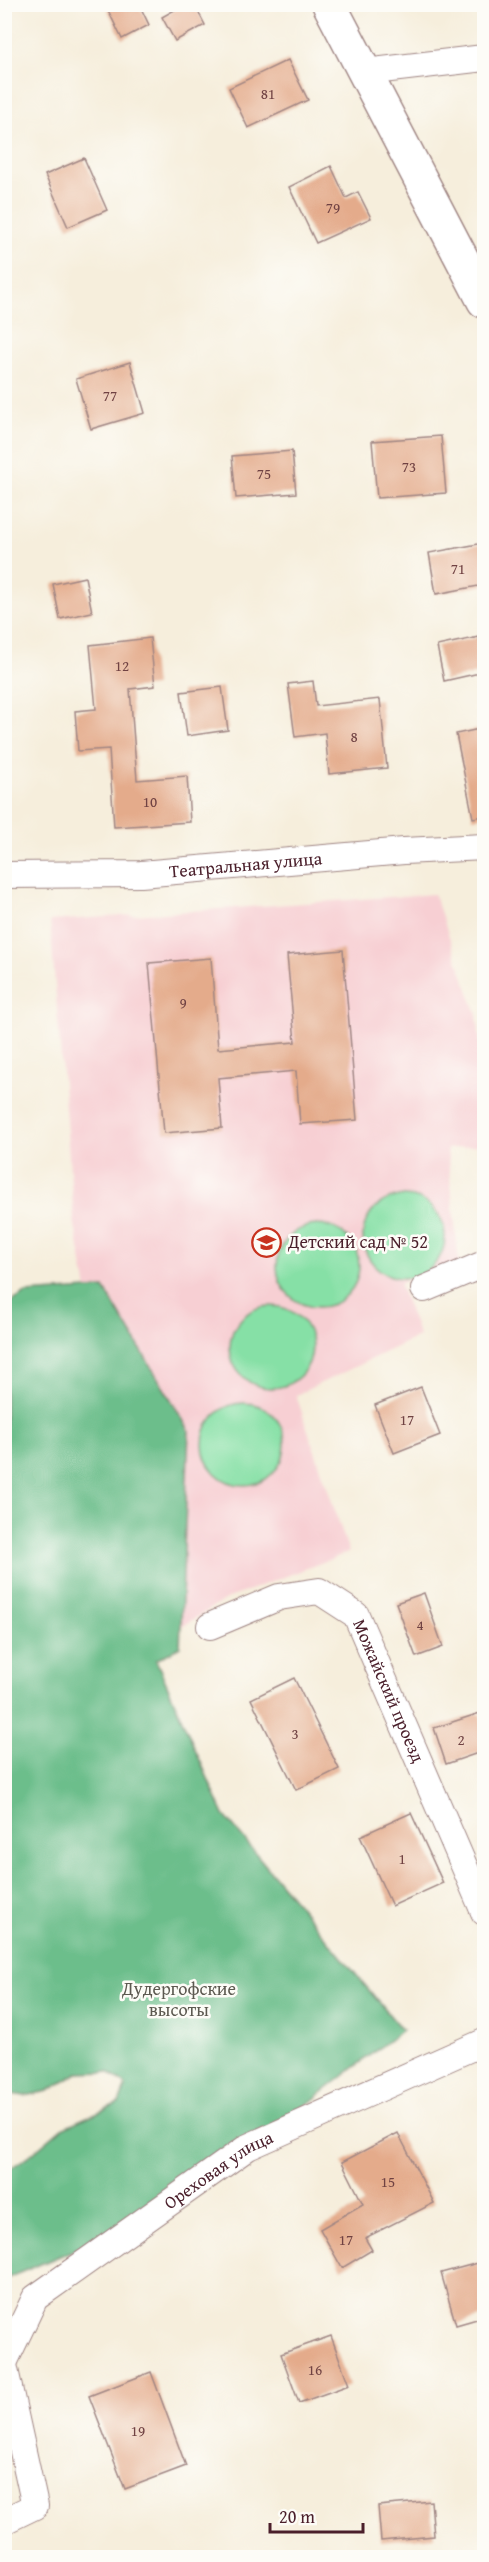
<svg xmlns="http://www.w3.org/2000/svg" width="489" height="2562" font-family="'Gentium Book Plus',serif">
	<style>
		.built { fill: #f7cfd3 }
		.green { fill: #86e0a6; stroke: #688068; stroke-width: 1.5 }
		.forest { fill: #6cbe8b; stroke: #5b6e5b; stroke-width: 1.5 }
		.building { fill: #e4ab8b }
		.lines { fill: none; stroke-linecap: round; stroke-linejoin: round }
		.minor-casing { stroke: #a08684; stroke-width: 28 }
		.tertiary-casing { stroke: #a08684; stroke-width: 36 }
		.minor { stroke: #fff; stroke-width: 26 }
		.tertiary { stroke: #fff; stroke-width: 33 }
		.labels { text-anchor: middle; stroke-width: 5; stroke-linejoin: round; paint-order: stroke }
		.number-label { font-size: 15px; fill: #704243 }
		.street-label { font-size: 18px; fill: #4a1f2b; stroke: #fdfcf7 }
		.poi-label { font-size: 18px; fill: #4a1f2b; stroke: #fdfcf7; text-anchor: start }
		.park-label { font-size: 18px; fill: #5c5950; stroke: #fdfcf7 }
	</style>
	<rect width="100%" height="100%" fill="#fdfcf7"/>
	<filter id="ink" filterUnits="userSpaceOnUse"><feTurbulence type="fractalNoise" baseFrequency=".0167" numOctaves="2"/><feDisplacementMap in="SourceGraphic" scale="12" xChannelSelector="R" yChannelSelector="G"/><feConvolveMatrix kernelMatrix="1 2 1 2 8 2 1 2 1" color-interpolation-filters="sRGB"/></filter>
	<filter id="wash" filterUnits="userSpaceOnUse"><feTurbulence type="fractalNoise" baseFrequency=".008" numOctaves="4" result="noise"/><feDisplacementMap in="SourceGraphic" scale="24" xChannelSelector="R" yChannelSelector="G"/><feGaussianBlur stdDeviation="1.35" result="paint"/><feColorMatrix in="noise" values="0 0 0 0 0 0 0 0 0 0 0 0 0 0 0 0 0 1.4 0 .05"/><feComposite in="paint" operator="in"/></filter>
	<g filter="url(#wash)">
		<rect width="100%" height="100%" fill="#f6eedc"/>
		<polygon class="built" points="434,894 477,1015 484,1079 484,1144 447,1149 459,1263 399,1283 419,1336 296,1395 349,1552 229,1598 175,1630 135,1548 74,1220 50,921"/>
		<g class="green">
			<circle cx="404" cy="1237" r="41"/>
			<circle cx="318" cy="1266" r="41"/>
			<circle cx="271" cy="1347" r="41"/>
			<circle cx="244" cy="1444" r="41"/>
		</g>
		<polygon class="forest" points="104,1288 189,1430 180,1647 156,1660 224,1815 402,2030 178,2206 5,2279 5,2172 30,2155 62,2128 119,2103 126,2085 108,2072 78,2073 48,2091 25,2096 5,2093 5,1306 26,1293"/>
		<g id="blocks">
			<g class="building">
				<polygon points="105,4 139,4 149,25 122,39"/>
				<polygon points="185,4 194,4 205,25 175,41 162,17"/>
				<polygon points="288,60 308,100 248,128 229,88"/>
				<polygon points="84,158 107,210 68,227 45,175"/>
				<polygon points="331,166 346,198 358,192 371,218 316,243 289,187"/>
				<polygon points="130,362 145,413 91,429 76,379"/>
				<polygon points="441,436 446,493 377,498 372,441"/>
				<polygon points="292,451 296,493 236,498 232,456"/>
				<polygon points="484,543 484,585 436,594 429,553"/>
				<polygon points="85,577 92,612 60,619 53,584"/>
				<polygon points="479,637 484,672 444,681 437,646"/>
				<polygon points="150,638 155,686 130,689 137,780 187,776 190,822 114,827 109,749 78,751 75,711 96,709 90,645"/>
				<polygon points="313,681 316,706 380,699 387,768 329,774 325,733 295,737 288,684"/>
				<polygon points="222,687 228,730 187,736 181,692"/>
				<polygon points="484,728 484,816 473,818 456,734"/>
				<polygon points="343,950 357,1120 300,1124 296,1071 218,1078 222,1128 164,1133 149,963 211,958 218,1049 295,1042 287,955"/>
				<polygon points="421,1387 440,1435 394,1453 375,1405"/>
				<polygon points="424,1593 443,1647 416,1657 396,1603"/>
				<polygon points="294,1678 339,1769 296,1790 251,1699"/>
				<polygon points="480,1713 484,1729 484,1751 446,1764 434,1728"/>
				<polygon points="411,1813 443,1883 392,1906 360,1836"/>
				<polygon points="398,2133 434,2203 365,2238 372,2250 342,2268 320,2229 363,2204 342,2162"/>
				<polygon points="478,2263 484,2284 484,2317 456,2325 441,2273"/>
				<polygon points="331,2336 349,2385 299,2403 281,2354"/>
				<polygon points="151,2372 186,2466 125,2489 89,2396"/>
				<polygon points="431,2501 434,2536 381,2541 378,2506"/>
			</g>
		</g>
	</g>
	<g filter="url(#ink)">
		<use href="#blocks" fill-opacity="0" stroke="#a08684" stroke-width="1.5"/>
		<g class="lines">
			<defs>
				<g id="minor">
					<polyline points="365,72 484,58"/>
					<path id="s1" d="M4,875l137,-1 263,-23 80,-4"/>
					<polyline points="424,1289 484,1264"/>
					<path id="s2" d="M210,1626l69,-29 40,-6 37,24 128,297"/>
					<path id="s3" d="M4,2363l31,-65 213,-151 236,-105"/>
					<polyline points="4,2365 35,2506 4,2521"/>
				</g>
				<polyline id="tertiary" points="329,4 484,301"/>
			</defs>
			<use href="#minor" class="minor-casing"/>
			<use href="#tertiary" class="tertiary-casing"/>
			<use href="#minor" class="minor"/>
			<use href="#tertiary" class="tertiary"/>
		</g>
	</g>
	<defs>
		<symbol id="school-ring" viewBox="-11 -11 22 22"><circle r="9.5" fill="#fdfcf7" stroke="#c8321e" stroke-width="1.5"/><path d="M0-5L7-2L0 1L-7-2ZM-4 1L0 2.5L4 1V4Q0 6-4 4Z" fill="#c8321e"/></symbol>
	</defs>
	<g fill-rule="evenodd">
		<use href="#school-ring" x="250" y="1226" width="33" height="33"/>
	</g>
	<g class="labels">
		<g class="number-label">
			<text x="268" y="99">81</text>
			<text x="333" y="213">79</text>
			<text x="110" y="401">77</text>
			<text x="409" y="472">73</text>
			<text x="264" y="479">75</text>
			<text x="458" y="574">71</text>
			<text x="122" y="671">12</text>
			<text x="354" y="742">8</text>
			<text x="150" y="807">10</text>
			<text x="183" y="1008">9</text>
			<text x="407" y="1425">17</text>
			<text x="420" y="1630">4</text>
			<text x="295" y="1739">3</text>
			<text x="461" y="1745">2</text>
			<text x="402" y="1864">1</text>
			<text x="388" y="2187">15</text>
			<text x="346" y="2245">17</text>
			<text x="315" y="2375">16</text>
			<text x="138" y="2436">19</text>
		</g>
		<g class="street-label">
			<text dy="6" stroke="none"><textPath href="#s1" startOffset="242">Театральная улица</textPath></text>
			<text dy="6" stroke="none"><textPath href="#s2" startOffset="242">Можайский проезд</textPath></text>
			<text dy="6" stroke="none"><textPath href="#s3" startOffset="296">Ореховая улица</textPath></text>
		</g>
		<g class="poi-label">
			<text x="288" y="1248">Детский сад № 52</text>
		</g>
		<g class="park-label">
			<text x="179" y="1995">Дудергофские<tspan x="179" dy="21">высоты</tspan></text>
		</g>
	</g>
	<rect width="489" height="2562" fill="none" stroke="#fdfcf7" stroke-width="24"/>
	<path d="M270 2523v9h93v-9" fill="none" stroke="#4a1f2b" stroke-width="3"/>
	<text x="279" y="2523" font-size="18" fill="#4a1f2b" stroke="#fdfcf7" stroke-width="4.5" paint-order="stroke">20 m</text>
</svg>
